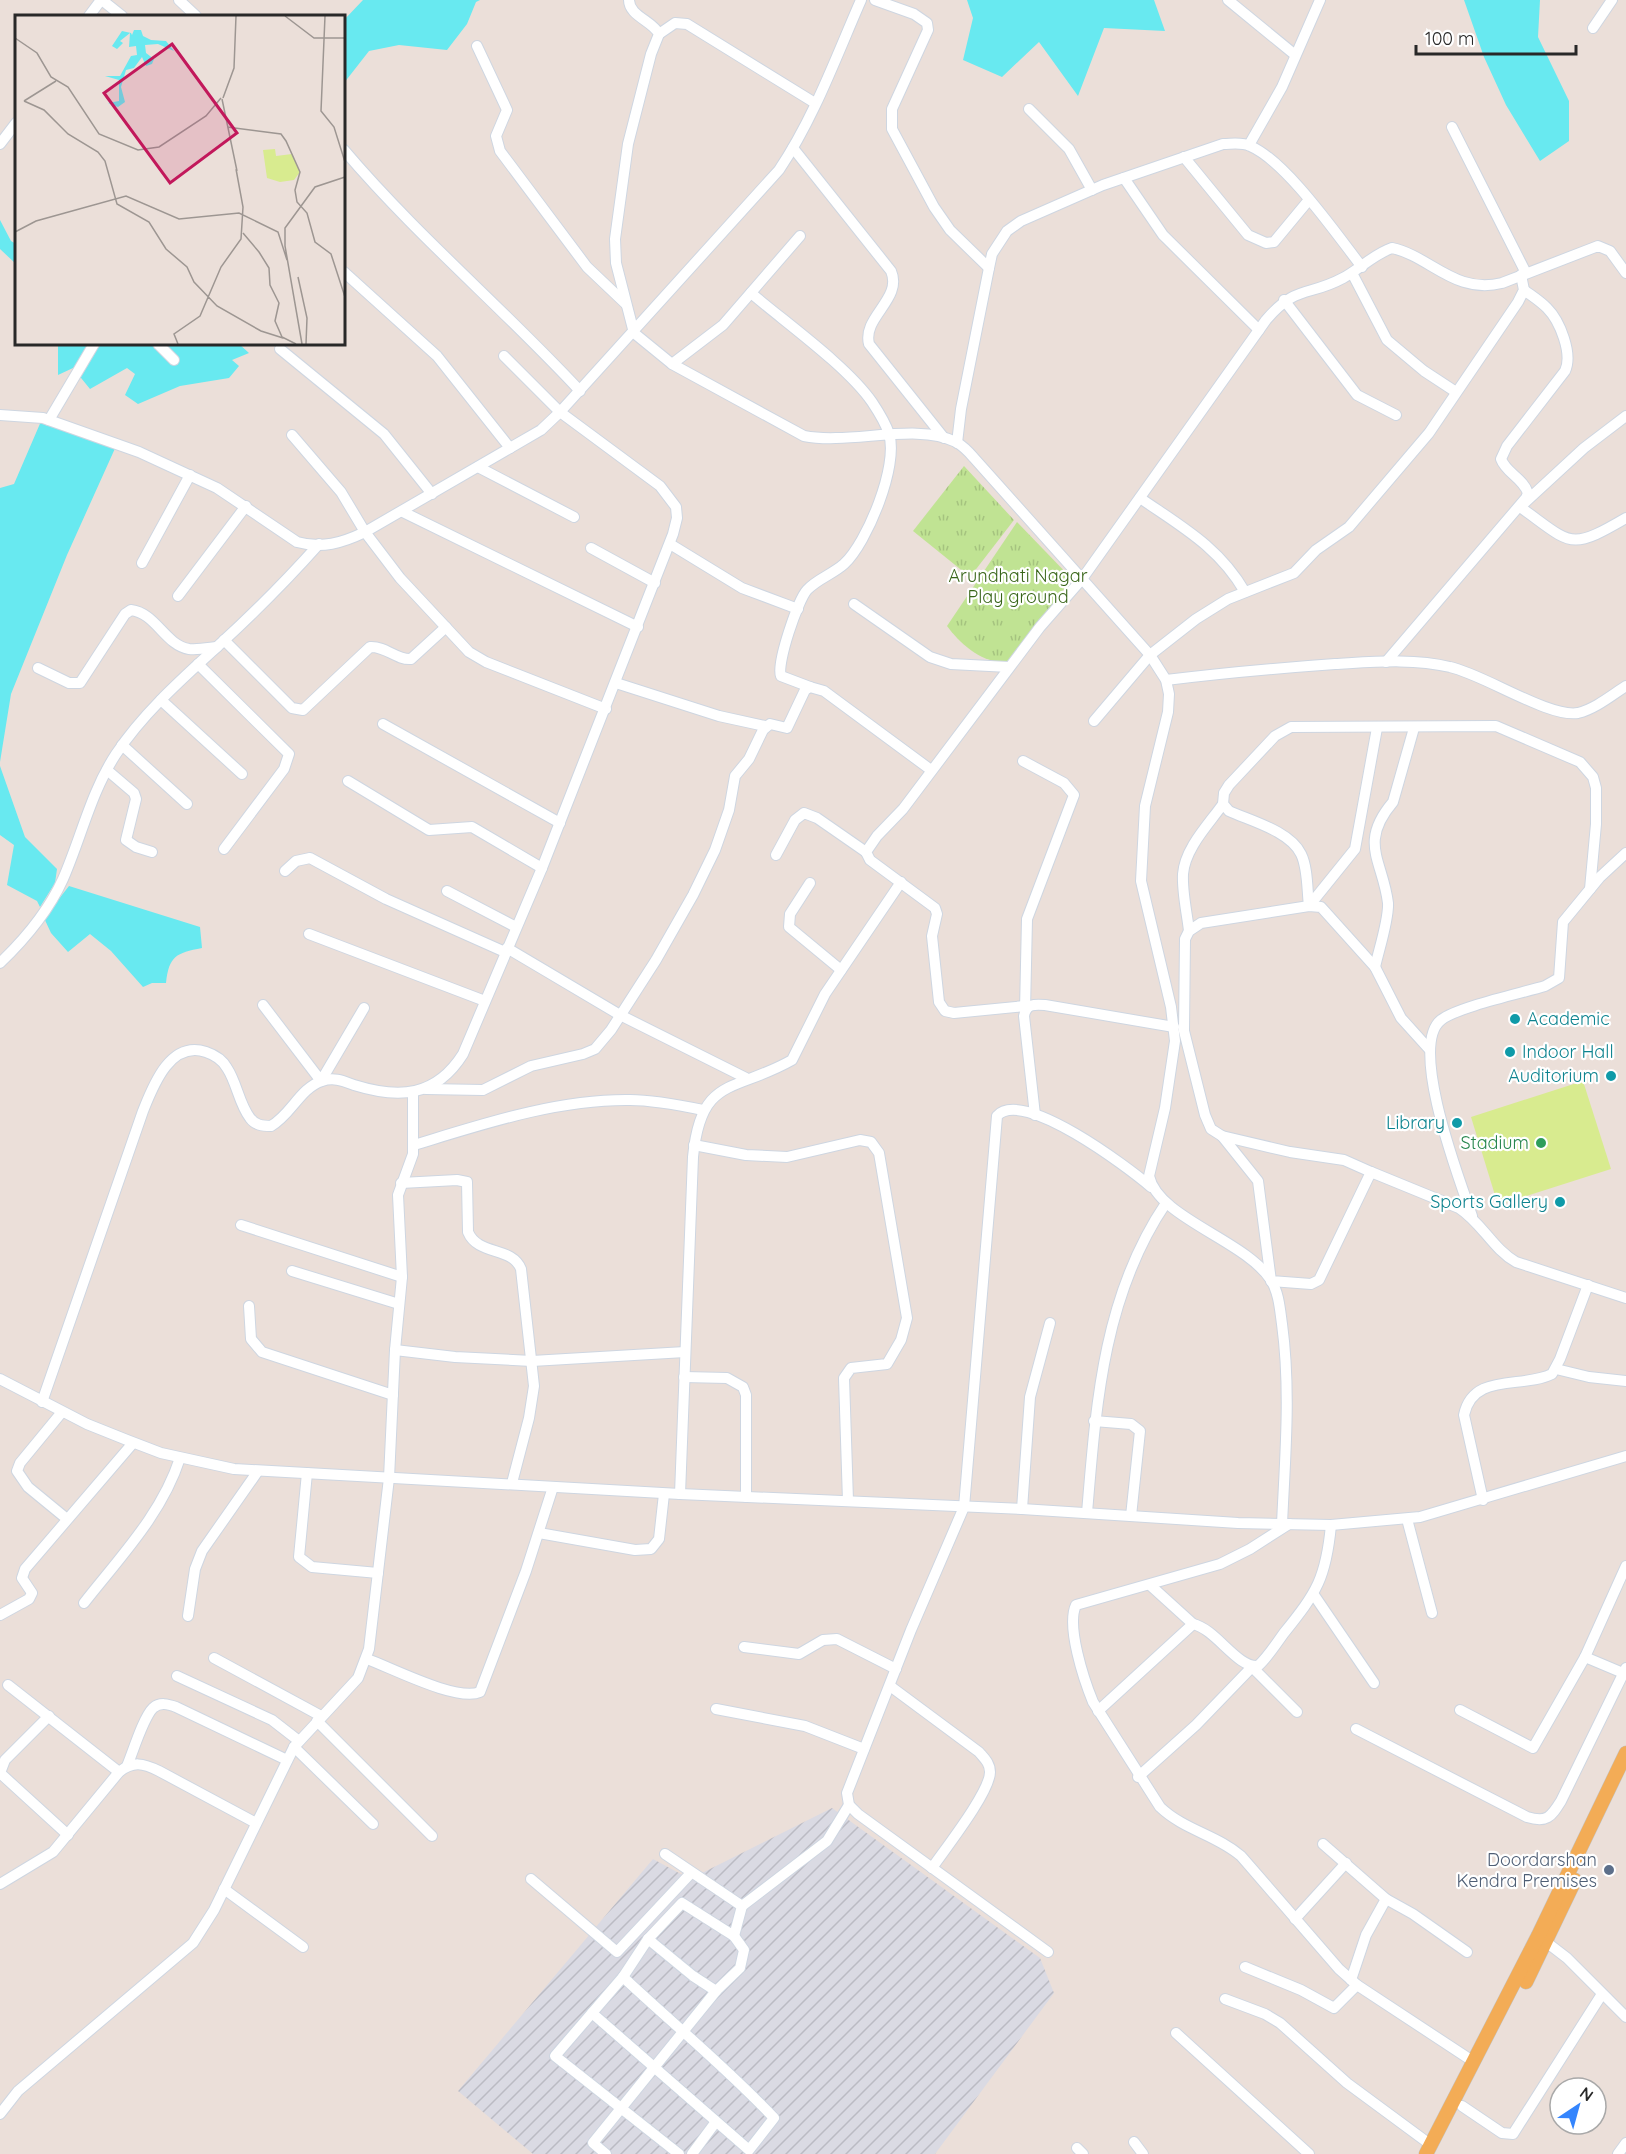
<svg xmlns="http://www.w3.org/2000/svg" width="1626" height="2154" font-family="Quicksand,sans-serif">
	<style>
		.industrial { fill: url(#industrial-furrows) }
		.park { fill: url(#park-tufts) }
		.pitch { fill: #d8eb8f }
		.water { fill: #68e9f0 }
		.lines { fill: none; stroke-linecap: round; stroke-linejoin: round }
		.minor-casing { stroke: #ced6e1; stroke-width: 12 }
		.major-casing { stroke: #c3c3c3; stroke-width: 15 }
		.minor { stroke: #fff; stroke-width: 10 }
		.major { stroke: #f3ac56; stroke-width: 14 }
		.culture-dot { fill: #0f9aa8; stroke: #fff; stroke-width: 2 }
		.leisure-dot { fill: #2e9e5b; stroke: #fff; stroke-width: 2 }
		.service-dot { fill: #5c6f8a; stroke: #fff; stroke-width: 2 }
		.labels { text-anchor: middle; stroke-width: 4.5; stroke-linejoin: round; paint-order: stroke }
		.park-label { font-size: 18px; fill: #386518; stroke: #fff }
		.culture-label { font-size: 18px; fill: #0d838f; stroke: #fff; text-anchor: end }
		.leisure-label { font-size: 18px; fill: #27864d; stroke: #fff; text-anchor: end }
		.service-label { font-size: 18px; fill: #4e5e75; stroke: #fff; text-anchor: end }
		.inset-road { fill: none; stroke: #9d9692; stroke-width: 1.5 }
		.view { fill: #c2185b; fill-opacity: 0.15; stroke: #c2185b; stroke-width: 3 }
		.inset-edge { fill: none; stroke: #282828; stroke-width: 3 }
	</style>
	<defs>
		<pattern id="industrial-furrows" width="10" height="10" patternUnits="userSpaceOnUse" patternTransform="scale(1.5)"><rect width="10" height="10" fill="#dadae3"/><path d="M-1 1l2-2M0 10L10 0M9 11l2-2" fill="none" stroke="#bbbbc3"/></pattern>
		<pattern id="park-tufts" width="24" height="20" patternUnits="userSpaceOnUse" patternTransform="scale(1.5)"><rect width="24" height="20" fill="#c0e393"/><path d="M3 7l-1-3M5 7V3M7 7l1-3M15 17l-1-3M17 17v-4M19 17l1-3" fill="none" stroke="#a5c37f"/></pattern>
	</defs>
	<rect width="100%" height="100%" fill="#ebdfd9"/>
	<polygon class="industrial" points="832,1808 1040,1958 1054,1993 935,2154 533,2154 458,2091 653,1859 690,1879"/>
	<g class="park">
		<polygon points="964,466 1014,520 970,577 913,531"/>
		<path d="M1017,522l55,57 -64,82c-23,5 -48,-17 -61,-35z"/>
	</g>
	<polygon class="pitch" points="1583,1081 1611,1169 1498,1205 1471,1117"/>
	<g class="water">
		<polygon points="363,0 480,0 476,2 467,24 447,50 399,45 369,51 344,83 344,20"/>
		<polygon points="967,0 1154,0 1165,31 1104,28 1078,96 1039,42 1002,77 963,60 973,18"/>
		<polygon points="1464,0 1540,0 1538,37 1569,101 1569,141 1540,161 1506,105 1484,57"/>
		<polygon points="0,220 11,241 16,244 16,264 0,249"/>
		<polygon points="58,344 239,344 249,353 232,360 239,366 229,378 180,386 138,404 125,395 135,374 127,368 90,389 73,368 58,375"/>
		<polygon points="42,419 117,444 67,555 11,694 0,762 0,488 14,484"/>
		<polygon points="0,766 25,837 57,869 55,883 40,907 37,901 7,885 14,845 0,835"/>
		<path d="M69,886l131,41 2,21c-26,5 -33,8 -36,35h-14l-9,4 -32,-36 -21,-17 -22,18 -17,-19 -7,-15z"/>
	</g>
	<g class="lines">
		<defs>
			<g id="minor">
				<polyline points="102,0 122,16"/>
				<polyline points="179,0 196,16"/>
				<path d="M629,0c0,16 24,21 30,34l-8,20 -23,90 -13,95 1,24 18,70 38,31 132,72c46,9 113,-14 152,6 7,4 13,10 18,16l176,197 16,25 3,14 -1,18 -23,94 -4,75 30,126 4,34 -10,67 -16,68c9,42 96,64 122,104 8,13 9,30 11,44 9,67 3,133 0,200"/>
				<polyline points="875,0 914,14 927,23 928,30 892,109 892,129 934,207 950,230 989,268"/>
				<polyline points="1228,0 1294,54"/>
				<polyline points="89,16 101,0"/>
				<polyline points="1593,28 1612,0"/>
				<polyline points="659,34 675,23 687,24 815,103"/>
				<polyline points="477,46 507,110 496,136 500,151 587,267 626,304"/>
				<polyline points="1029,109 1069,149 1092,190"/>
				<polyline points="1452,127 1526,273"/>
				<polyline points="0,144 16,123"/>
				<polyline points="1249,145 1282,87 1320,0"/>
				<path d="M793,148l98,123c12,28 -29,46 -22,73l75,94"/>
				<path d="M344,150c73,86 159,158 236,241"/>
				<polyline points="1184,157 1248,235 1266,243 1274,242 1308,201"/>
				<polyline points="1124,178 1163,235 1259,330"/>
				<polyline points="344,272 437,356 510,448"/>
				<polyline points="1352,273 1387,340 1424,371 1456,392"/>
				<path d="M751,293c35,30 96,73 121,109 6,9 14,22 17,32 10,31 -22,109 -45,130 -11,10 -27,15 -37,26 -9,10 -31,74 -26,86l29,11"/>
				<polyline points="1284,300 1357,395 1396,415"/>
				<polyline points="158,344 174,360"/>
				<polyline points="280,349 384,434 432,494"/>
				<polyline points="672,364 723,325 800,236"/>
				<path d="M0,415l43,3 96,34 78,36 80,54c25,7 45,1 68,-10l176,-102 19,-18 219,-242c35,-52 57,-113 82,-170"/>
				<path d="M1626,416l-42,32 -64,59c52,37 48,45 106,11"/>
				<polyline points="49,420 94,344"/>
				<polyline points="292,435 341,492 365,532 400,578 469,652 486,662 606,709"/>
				<path d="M957,443l4,-34 28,-141 3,-14 15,-23 14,-10 82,-36 120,-41c9,0 19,-2 27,2 36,15 87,89 112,121"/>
				<polyline points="478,467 574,517"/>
				<path d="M1140,498c42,29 79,49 105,94"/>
				<polyline points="403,512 638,627"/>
				<polyline points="670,544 742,588 798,609"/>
				<polyline points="591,548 655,583"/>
				<polyline points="142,563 190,475"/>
				<polyline points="178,596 246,506"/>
				<polyline points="854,604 930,657 951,664 1009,667"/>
				<path d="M224,640l68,68 11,2 67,-63c16,-1 26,13 41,12l35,-32"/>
				<path d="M1386,662l140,-164 2,-5c-5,-15 -22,-20 -27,-34l6,-13 58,-75c8,-17 -5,-50 -18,-63 -7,-7 -15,-12 -23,-18"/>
				<polyline points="198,664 289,754 284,769 224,849"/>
				<path d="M38,668l31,15h11l45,-69 6,-4c25,3 34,35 58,39 9,1 19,-1 28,-2"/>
				<path d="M1166,680c57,-7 113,-12 169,-16 37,-2 78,-6 115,3 33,7 99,51 128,46 17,-4 34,-18 48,-27"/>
				<polyline points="616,683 719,716 765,726"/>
				<polyline points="161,700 242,774"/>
				<polyline points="1094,721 1150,655 1196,619 1228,599 1294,573 1316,550 1349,527 1429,433 1518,302 1524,290 1521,275"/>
				<polyline points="383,724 560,823"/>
				<polyline points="122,745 187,804"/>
				<polyline points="1023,761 1064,783 1074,795 1027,919 1025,1010"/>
				<polyline points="107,770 134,793 136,799 126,840 136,847 152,852"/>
				<polyline points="348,781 429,830 472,827 542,868"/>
				<polyline points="776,855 795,820 804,813 817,818 866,852"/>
				<polyline points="285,871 296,861 310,858 386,899 505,952"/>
				<polyline points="810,883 790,914 789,927 841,970"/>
				<polyline points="447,891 516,927"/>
				<path d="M1309,906c-2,-16 -1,-38 -8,-52 -11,-23 -50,-33 -72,-43l-6,-7 1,-11 5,-8 46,-49 16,-9 205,-1 84,36 13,15 3,11v36l-6,65"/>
				<polyline points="1309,906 1355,849 1377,728"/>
				<path d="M1189,931c-2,-18 -7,-39 -6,-57 2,-26 26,-50 40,-70"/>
				<polyline points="309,934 485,1001"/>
				<polyline points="507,948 620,1015 746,1078"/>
				<path d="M0,963c24,-23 49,-53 63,-84 18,-41 28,-87 53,-125 28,-42 67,-76 103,-109 35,-32 68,-65 100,-101"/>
				<path d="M1375,967c4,-18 14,-48 13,-64 -5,-42 -30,-60 5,-101l21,-74"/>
				<polyline points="263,1005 321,1081 364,1008"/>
				<path d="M1025,1006l-71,7 -9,-2 -6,-9 -7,-66 5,-22 -2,-6 -65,-48 -4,-8 11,-16 26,-27 137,-182 42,-48 184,-259c31,-36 42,-23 77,-42 17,-9 31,-24 49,-30 38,8 63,47 110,35l96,-37 12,5 16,22"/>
				<polyline points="426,1089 483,1090 531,1066 583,1054 595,1049 611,1030 656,960 693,895 715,850 729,810 735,776 749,759 763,730 770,724 787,728 805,690 810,687 824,691 931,770"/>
				<path d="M1035,1115l-11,-99c2,-12 10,-12 21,-11l129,22"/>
				<path d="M1222,1136l36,45 13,100 40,3 8,-4 52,-108 88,36c23,15 34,41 57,54l110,36"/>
				<path d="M414,1145c69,-21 143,-46 216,-45 24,0 49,5 73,10"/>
				<polyline points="694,1145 746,1155 787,1157 860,1140 871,1142 879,1153 907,1318 901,1340 887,1364 851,1368 844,1378 848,1501"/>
				<polyline points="1371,1172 1344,1160 1290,1152 1222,1136 1211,1129 1205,1115 1184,1031 1185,939 1189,931 1201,923 1309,906 1321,907 1375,967 1401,1018 1429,1049"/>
				<path d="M401,1183l56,-3 10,2 1,50c10,24 44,14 53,37l13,117 -5,32 -17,65"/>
				<path d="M1472,1216c-12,-35 -64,-170 -31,-196 16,-13 81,-27 104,-34l14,-8 4,-56 37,-45 26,-24"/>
				<polyline points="241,1225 402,1277"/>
				<polyline points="292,1271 399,1304"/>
				<polyline points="249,1306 251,1339 262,1352 393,1395"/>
				<polyline points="395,1350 455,1357 532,1361 685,1352"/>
				<polyline points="1556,1369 1589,1377 1626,1381"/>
				<polyline points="684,1377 727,1378 743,1387 746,1395 746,1497"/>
				<polyline points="0,1379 87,1424 127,1440 161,1453 234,1469 680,1494 1022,1509 1238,1523 1331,1525 1420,1517 1626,1456"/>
				<path d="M42,1402l101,-291c10,-25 27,-71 63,-59 9,3 16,7 21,16 10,15 12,36 23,50 5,7 12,8 21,8 20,-11 29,-38 51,-45 12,-4 21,0 32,4 45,14 82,12 109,-31l79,-186 131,-334 4,-16 -1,-11 -16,-21 -100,-74 -56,-56"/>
				<polyline points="62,1412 20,1463 17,1471 28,1487 67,1519"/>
				<polyline points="1094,1421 1131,1424 1140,1431 1131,1516"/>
				<polyline points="307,1473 299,1557 312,1567 378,1573"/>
				<path d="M680,1494l13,-337c8,-82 41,-64 99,-97l33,-66 76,-112"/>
				<path d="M1483,1500l-19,-85c9,-43 58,-26 88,-41l8,-15 28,-74"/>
				<polyline points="1022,1509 1030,1397 1050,1323"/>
				<path d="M1087,1513c9,-108 16,-217 79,-310"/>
				<polyline points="1407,1519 1432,1613"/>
				<path d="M1289,1524l-39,25 -30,15 -144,41c-10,21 8,75 17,97l67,105c24,23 57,28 81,49l98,113 18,16 117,77"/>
				<polyline points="539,1533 635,1550 651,1549 659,1539 664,1494"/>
				<polyline points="1150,1585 1193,1624"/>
				<polyline points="1314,1595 1374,1683"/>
				<path d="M84,1603c36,-46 78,-89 96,-145"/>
				<polyline points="0,1615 29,1599 32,1593 22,1578 25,1569 133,1443"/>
				<polyline points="188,1616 195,1569 202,1551 258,1471"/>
				<polyline points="744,1647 799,1654 823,1640 837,1639 896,1669"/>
				<polyline points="1585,1657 1626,1566"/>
				<polyline points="214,1658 321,1716"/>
				<path d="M367,1659c25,9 90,43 113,33l46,-121 27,-84"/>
				<polyline points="177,1676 272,1720 299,1741"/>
				<polyline points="8,1685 119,1772"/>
				<path d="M890,1686l89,66c5,6 11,11 11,20 0,20 -45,77 -58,96"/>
				<polyline points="716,1709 805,1726 864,1749"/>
				<polyline points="1460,1710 1533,1748 1585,1657 1623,1673"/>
				<path d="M1098,1711l95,-87c23,5 44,44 65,42 10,-9 18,-22 26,-33 33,-41 42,-55 47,-108"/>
				<polyline points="49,1716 5,1760 0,1773 68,1835"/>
				<polyline points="317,1721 432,1836"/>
				<path d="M1356,1729l171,88c20,6 24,0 34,-16l65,-133"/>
				<polyline points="294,1747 373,1824"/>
				<path d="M127,1766c6,-14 16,-48 26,-58 7,-6 15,-4 23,-1l111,53"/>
				<polyline points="1138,1777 1196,1725 1252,1667 1297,1712"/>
				<polyline points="1323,1844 1386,1899 1366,1935 1351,1980"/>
				<polyline points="665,1854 742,1906 827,1841 849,1805"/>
				<polyline points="531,1879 617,1952 691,1873"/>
				<path d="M0,1884l53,-32 66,-80c14,-11 24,-9 40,-1l97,52"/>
				<polyline points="224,1889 303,1947"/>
				<polyline points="1386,1899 1413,1914 1467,1952"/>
				<polyline points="1295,1919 1346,1863"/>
				<polyline points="734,1936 742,1906"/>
				<polyline points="1541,1938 1567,1958 1626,2017"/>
				<path d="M1048,1952l-190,-138 -9,-9 -2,-12 64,-163 53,-123 33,-391c25,-29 132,52 154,71"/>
				<polyline points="1245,1967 1301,1990 1334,2008 1357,1985"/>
				<polyline points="1225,1999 1265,2014 1280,2023 1347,2083 1431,2145"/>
				<path d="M592,2013l157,137 25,-32c-48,-51 -101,-94 -151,-141"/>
				<polyline points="1176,2033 1309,2154"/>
				<polyline points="1462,2106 1502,2133 1513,2134 1602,1994"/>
				<polyline points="0,2114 18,2091 193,1943 214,1910 294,1747 358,1678 369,1649 389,1478 395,1350 402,1277 398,1195 413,1154 413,1093"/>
				<polyline points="1134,2142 1143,2154"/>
				<polyline points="1077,2148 1083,2154"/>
				<polyline points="606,2154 593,2143 716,1991 693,1976 648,1939"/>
				<polyline points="679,2154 555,2056 623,1977 648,1939 682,1903 734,1936 744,1950 740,1968 716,1991"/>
				<polyline points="692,2154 715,2123"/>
				<polyline points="1618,2154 1626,2143"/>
			</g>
			<g id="major">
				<polyline points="1526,1982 1575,1880"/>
				<polyline points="1426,2154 1538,1936 1626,1753"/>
			</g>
		</defs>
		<use href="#minor" class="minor-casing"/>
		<use href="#major" class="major-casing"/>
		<use href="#minor" class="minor"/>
		<use href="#major" class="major"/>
	</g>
	<g class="culture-dot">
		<circle cx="1515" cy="1019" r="6"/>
		<circle cx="1510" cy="1052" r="6"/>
		<circle cx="1611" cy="1076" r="6"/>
		<circle cx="1457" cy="1123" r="6"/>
		<circle cx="1560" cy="1202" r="6"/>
	</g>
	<circle class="leisure-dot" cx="1541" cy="1143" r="6"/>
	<circle class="service-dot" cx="1609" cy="1870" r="6"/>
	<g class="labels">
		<g class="park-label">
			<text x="1018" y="582">Arundhati Nagar<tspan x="1018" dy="21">Play ground</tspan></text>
		</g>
		<g class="culture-label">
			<text x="1527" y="1025" text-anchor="start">Academic</text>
			<text x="1522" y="1058" text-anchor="start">Indoor Hall</text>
			<text x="1599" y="1082">Auditorium</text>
			<text x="1445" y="1129">Library</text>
			<text x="1548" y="1208">Sports Gallery</text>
		</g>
		<g class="leisure-label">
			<text x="1529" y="1149">Stadium</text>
		</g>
		<g class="service-label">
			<text x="1597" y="1866">Doordarshan<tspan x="1597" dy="21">Kendra Premises</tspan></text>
		</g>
	</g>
	<g transform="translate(15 15)">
		<rect width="330" height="330" fill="#ebdfd9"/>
		<path d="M260,134l1,7 16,-2 8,18 -6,8 -14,2 -13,-4 -4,-28z" fill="#d8eb8f"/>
		<path d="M119,15h7l2,6 8,4 15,1 8,10 -16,-7 -13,1 1,8 8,6 -2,5 -6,2 -4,-9 -8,11 -8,2 -5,17 4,15 -7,5 -10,-4 11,-2v-21l-14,-4h15l11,-20 6,-1 -1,-9 -7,1 1,-14 -10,8 3,2 -6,6 -5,-3 10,-15 9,2 1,2z" fill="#68e9f0"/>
		<path class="inset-road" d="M270,1l29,22h31M310,1l-4,95 13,16 11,35M0,23l22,15 14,24 17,10 31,47 39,16 21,-3 47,-31 15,-18M208,83l11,-30 2,-52M207,84l15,72M9,86l20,9 24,24 30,18 7,9 12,43 32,18 17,27 21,18 7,15 23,24 44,25 22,7M9,86l32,-20M212,112l54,7 5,7 14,31 -5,18 2,12 10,11 8,29 16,12 14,43M0,217l21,-11 90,-25 53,23 60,-6 39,19 9,28M228,218l16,19M244,237l10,16 1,17 9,18 -4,18 7,16 14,7M283,262l9,41 -1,26M163,329l-4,-10 26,-18 21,-49 20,-28 2,-32 -7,-38M287,329l-17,-98v-18l30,-41 30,-10"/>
		<path class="view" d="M157,29l65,89 -67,50 -66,-90z"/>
		<rect width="330" height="330" class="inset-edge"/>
	</g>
	<g transform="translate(1578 2106) rotate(36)"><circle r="28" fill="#ffffff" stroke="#a9a9a9" stroke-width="1.5"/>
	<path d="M0-4.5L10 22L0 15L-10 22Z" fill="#3485fd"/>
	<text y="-9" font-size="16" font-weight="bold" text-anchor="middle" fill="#282828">N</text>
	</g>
	<path d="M1416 45v9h160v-9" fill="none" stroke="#282828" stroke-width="3"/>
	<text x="1425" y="45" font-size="18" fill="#282828" stroke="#ffffff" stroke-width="4.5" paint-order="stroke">100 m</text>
</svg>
